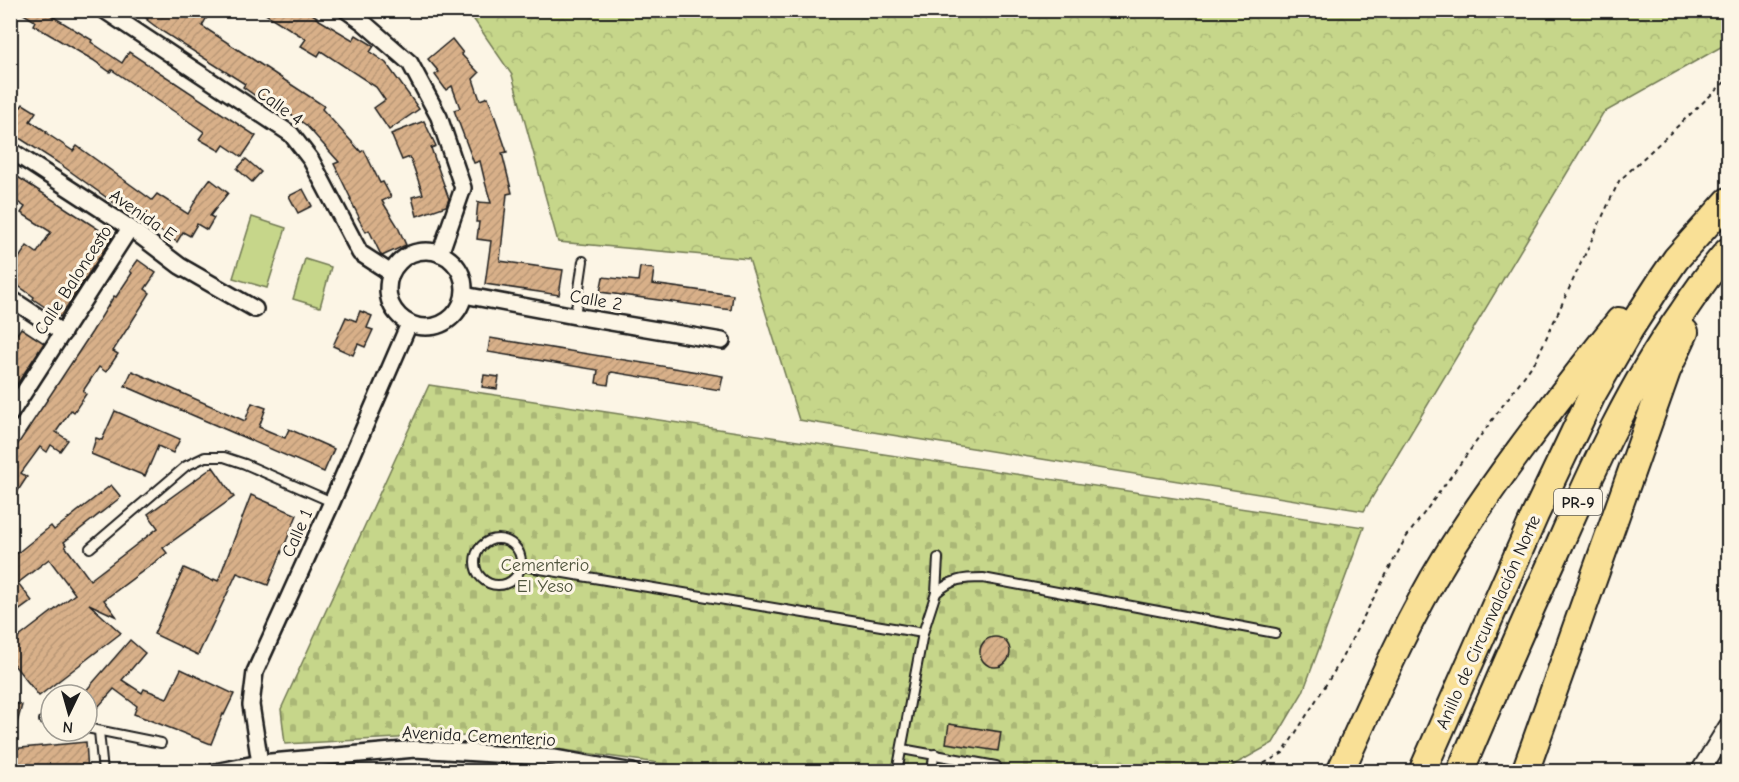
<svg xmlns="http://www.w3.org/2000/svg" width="1739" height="782" font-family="'Comic Neue',sans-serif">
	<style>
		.grass { fill: #c6d68a; stroke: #717953; stroke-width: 1.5 }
		.forest { fill: url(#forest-crowns); stroke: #717953; stroke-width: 1.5 }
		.cemetery { fill: url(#cemetery-stones); stroke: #717953; stroke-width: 1.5 }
		.building { fill: url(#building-hatch); stroke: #1c1c1c; stroke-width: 1.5 }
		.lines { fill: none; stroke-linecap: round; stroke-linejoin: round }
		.service-casing { stroke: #1c1c1c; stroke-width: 12 }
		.minor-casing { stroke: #1c1c1c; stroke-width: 20 }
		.tertiary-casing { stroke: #1c1c1c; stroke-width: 22 }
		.motorway-casing { stroke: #1c1c1c; stroke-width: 30 }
		.path { stroke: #1c1c1c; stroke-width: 2; stroke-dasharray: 4.5 4.5; stroke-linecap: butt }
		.service { stroke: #fcf5e5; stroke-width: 8 }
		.minor { stroke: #fcf5e5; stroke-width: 15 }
		.tertiary { stroke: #fcf5e5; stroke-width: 18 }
		.motorway { stroke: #f9e096; stroke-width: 26 }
		.labels { text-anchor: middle; stroke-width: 6; stroke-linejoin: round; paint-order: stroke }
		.shield { fill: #fcf5e5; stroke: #5f5d58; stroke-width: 1.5 }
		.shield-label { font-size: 16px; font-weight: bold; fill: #1c1c1c }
		.street-label { font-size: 18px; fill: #1c1c1c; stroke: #fcf5e5 }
		.park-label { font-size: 18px; fill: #4f543d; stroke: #fcf5e5 }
	</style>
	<defs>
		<pattern id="forest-crowns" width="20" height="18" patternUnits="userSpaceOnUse" patternTransform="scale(1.5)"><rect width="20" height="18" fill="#c6d68a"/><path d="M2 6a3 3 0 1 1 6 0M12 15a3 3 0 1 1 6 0" fill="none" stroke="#aab776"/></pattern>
		<pattern id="cemetery-stones" width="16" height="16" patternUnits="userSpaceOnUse" patternTransform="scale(1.5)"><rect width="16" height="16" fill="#c6d68a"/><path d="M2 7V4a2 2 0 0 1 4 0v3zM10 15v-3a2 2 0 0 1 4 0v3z" fill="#aab776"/></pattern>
		<pattern id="building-hatch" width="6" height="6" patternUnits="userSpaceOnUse" patternTransform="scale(1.5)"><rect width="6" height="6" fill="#d8b089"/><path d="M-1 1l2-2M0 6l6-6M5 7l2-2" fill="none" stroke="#b99776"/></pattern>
	</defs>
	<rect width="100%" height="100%" fill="#fcf5e5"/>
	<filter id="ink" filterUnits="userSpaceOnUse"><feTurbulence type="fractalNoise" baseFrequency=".0167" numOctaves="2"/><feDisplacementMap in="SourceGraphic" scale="12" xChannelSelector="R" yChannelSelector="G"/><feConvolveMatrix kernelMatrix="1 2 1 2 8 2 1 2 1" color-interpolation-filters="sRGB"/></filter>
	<g filter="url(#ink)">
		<g class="grass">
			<polygon points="252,217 286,228 267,288 233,278"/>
			<polygon points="305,259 331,267 320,307 293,299"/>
		</g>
		<polygon class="forest" points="1728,10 1728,43 1603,113 1364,511 799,420 749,259 558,242 512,75 468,11"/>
		<polygon class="cemetery" points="429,385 1364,527 1303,692 1273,743 1225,770 724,772 454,735 285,744 281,709"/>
		<g class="building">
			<polygon points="17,10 42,10 92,40 91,42 122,63 129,52 256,136 242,157 224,145 220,151 199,139 204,132 178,114 112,70 110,72 93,60 33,25 35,21"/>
			<polygon points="134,10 211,10 202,26 324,106 322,109 361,152 364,150 380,183 383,182 391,197 382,201 397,225 406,245 382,256 381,255 369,230 366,232 358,218 359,217 350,199 351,199 334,164 339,162 306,125 275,103 262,96 260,99 243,87 245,84 163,32 147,20 148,19"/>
			<polygon points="259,10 314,10 312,14 317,17 316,18 353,40 356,35 374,46 370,52 386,63 419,109 389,130 374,108 385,100 376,87 321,51 318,56 301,46 306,39"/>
			<polygon points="452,39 463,53 461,54 479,73 473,79 480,100 488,97 507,152 502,153 512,193 507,194 500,261 563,270 559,295 485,284 491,241 477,239 479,222 476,222 478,202 491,203 485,182 480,161 474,163 454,110 460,108 452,86 446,90 435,75 439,72 428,59"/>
			<polygon points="10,102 21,107 23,104 36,112 30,121 47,132 46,133 73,151 77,146 152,200 157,194 188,214 201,191 210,179 228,193 210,216 214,218 207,230 197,224 190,236 183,232 177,242 119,203 117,205 60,164 10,132"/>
			<polygon points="424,121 436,146 431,148 449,199 446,206 417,216 412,197 423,194 410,157 402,160 391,134"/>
			<polygon points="246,159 261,172 252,182 237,169"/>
			<polygon points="10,172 112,238 60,317 33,299 34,297 10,280 10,252 19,258 27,246 37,253 51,232 21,213 25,207 10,197"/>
			<polygon points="303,189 312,206 298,213 289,196"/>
			<polygon points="138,260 156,273 145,289 150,293 113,351 118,354 106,372 99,367 83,391 86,394 74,412 71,410 56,432 68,440 60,451 51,445 47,452 40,447 21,473 27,477 10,503 10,456 92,332 114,296 116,297 132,273 130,271"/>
			<polygon points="640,267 654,269 652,284 733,295 731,310 600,292 603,277 638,281"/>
			<polygon points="360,311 372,316 367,328 373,330 365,347 358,344 353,355 333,346 346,317 356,321"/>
			<polygon points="21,328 44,343 10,395 10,344"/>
			<polygon points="490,338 723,376 720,390 612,372 610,373 608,385 596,383 598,370 488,352"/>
			<polygon points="132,371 245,421 252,403 266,408 259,427 285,438 289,429 334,449 324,472 125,386"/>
			<polygon points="484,375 499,377 497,389 482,387"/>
			<polygon points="115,411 180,439 173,453 158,446 145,476 91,454 96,438 102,440"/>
			<polygon points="213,467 234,497 163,548 167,553 104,600 117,617 89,604 121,633 39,696 10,660 10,644 75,594 49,559 18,583 32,601 10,617 10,559 51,526 54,530 111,485 121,497 64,542 66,545 65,546 90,580 158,528 148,514"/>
			<polygon points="251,495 297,515 268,585 237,573 198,655 154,634 184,568 213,581 214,579 218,581"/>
			<circle cx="995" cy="652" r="15"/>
			<polygon points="130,640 145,653 122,680 142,693 144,689 167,698 181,669 234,694 224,715 223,714 211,744 134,714 137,706 114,689 98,707 87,697 87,695 83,694"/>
			<polygon points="10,702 22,705 14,734 10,733"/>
			<polygon points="949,724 1001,732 998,751 946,743"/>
			<polygon points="86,742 88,771 10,771 10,749"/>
		</g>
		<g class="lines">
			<defs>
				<g id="service">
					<polyline points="575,316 583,261"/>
					<circle cx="498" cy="562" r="23"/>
					<polyline points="90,548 186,466 205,457 224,457 245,464 332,502"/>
					<polyline points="522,566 923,633"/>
					<path d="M936,593c16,-14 26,-15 47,-15l292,55"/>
					<polyline points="44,720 51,721"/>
					<polyline points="87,728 161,743"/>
					<polyline points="99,731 103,772"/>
					<polyline points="902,749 996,766"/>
					<polyline points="932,767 935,754"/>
					<polyline points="897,772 923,633 936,593 938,558"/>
				</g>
				<g id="minor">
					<polyline points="104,10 291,134 311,160 360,253 391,273"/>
					<polyline points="346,10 364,23 410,63 439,117 463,188 440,254"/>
					<polyline points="10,150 130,228 180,266 255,309"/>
					<circle cx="426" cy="289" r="38"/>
					<polyline points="464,295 575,316 722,341"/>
					<polyline points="10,298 63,333"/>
					<polyline points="10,414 130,228"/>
					<polyline points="260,763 251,705 255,672 332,502 409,324"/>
					<polyline points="215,772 260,763 415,749 554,758 633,772"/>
				</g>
				<polyline id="tertiary" points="1700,772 1728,727"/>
				<g id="motorway">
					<path d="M1340,772c33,-72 64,-146 105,-213 52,-84 114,-161 174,-238"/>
					<polyline points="1422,772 1535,515 1592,395 1630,329 1663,278 1676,259 1728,201"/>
					<path d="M1460,772c32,-76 65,-151 99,-226 35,-80 72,-161 123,-233 14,-21 29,-43 46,-62"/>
					<polyline points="1525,772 1667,371 1685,332"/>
				</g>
			</defs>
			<use href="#service" class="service-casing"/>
			<use href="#minor" class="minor-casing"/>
			<use href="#tertiary" class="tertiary-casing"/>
			<use href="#motorway" class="motorway-casing"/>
			<polyline class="path" points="1248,772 1283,753 1337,667 1405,539 1536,360 1619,181 1728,79"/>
			<use href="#service" class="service"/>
			<use href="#minor" class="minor"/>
			<use href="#tertiary" class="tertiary"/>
			<use href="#motorway" class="motorway"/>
		</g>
	</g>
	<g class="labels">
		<rect class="shield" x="1554" y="489" width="48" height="26" rx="4.5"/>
		<g class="shield-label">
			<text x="1578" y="508">PR-9</text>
		</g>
		<g class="street-label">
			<text transform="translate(280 106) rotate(36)" y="6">Calle 4</text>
			<text transform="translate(143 215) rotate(35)" y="6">Avenida E</text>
			<text transform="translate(73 280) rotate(-57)" y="6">Calle Baloncesto</text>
			<text transform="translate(596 300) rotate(10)" y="6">Calle 2</text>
			<text transform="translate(297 533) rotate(-66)" y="6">Calle 1</text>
			<text transform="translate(1488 622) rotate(-66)" y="6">Anillo de Circunvalación Norte</text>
			<text transform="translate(479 736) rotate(3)" y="6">Avenida Cementerio</text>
		</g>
		<g class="park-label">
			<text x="545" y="571">Cementerio<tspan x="545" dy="21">El Yeso</tspan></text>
		</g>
	</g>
	<rect width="1739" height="782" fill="none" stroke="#fcf5e5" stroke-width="36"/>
	<rect x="18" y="18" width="1703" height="746" fill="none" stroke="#1c1c1c" stroke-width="2" filter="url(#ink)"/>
	<g transform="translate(69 713) rotate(185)"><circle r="28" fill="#fcf5e5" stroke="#a29e95" stroke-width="1.5"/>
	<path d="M0-4.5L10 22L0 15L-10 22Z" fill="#1c1c1c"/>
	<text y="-9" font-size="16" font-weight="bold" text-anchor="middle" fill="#1c1c1c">N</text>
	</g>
</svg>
